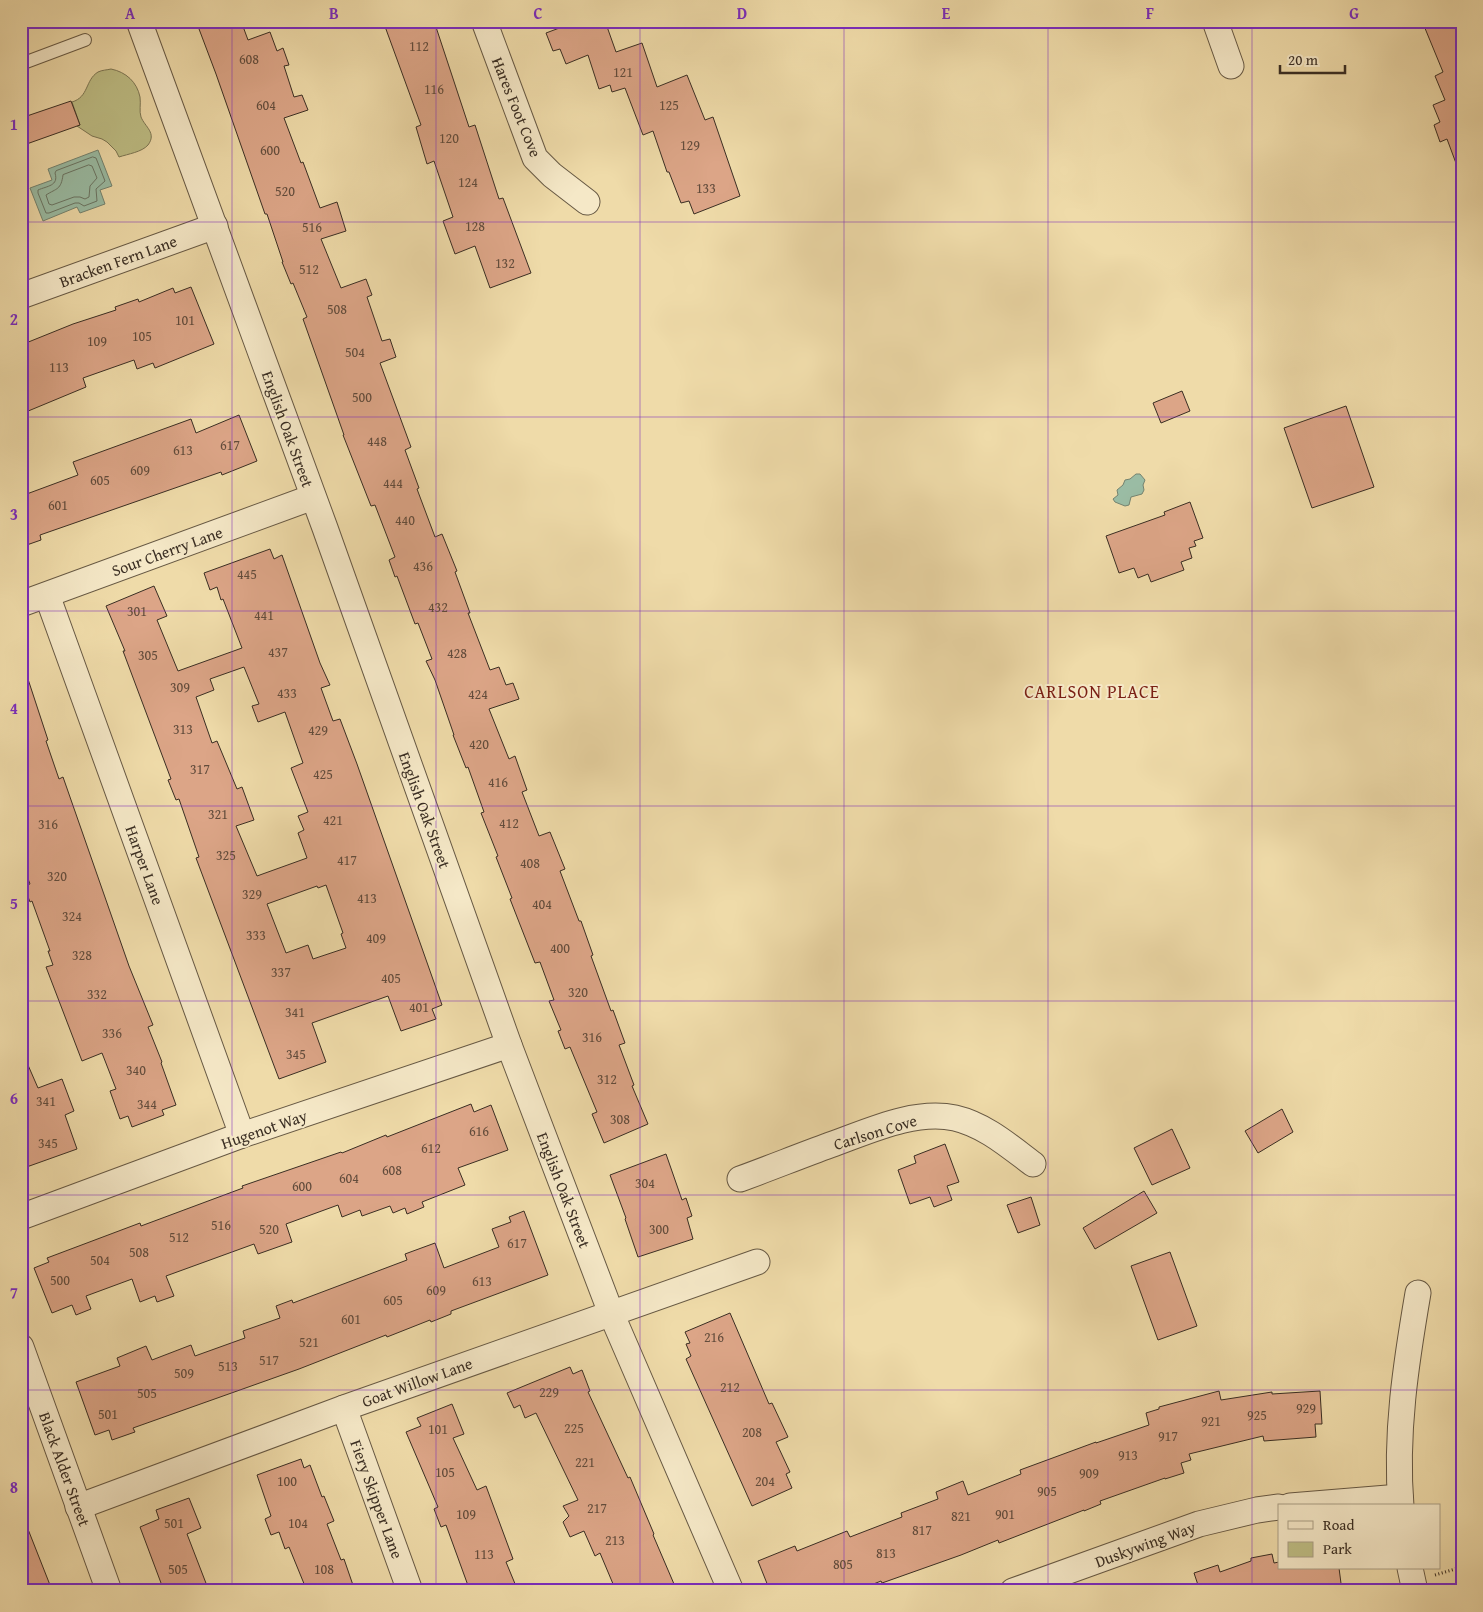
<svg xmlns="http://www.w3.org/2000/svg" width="1483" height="1612" font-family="'Gentium Book Plus',serif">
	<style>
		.green { fill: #bebe85; stroke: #7c7654 }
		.water { fill: #9abca4; stroke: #748370 }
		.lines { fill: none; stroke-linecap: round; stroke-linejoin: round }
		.shore { stroke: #6a7564; stroke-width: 1 }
		.building { fill: #dca587; stroke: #3a2e23; fill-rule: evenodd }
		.lane-casing { stroke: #675944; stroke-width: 14 }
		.street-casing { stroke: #675944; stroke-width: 27 }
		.path { stroke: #3a2e23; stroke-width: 3; stroke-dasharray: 1 2.5; stroke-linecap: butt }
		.lane { stroke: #f5e8c7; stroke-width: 12 }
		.street { stroke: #f5e8c7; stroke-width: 25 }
		.grid { fill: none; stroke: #7b2cbf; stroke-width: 1; stroke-opacity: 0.55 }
		.labels { text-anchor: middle; stroke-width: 4; stroke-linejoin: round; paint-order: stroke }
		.number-label { font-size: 14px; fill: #624c3c }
		.street-label { font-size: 16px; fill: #3a2e23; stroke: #f5e8c7 }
		.neighbourhood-label { font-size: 18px; letter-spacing: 1px; fill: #7a1f14; stroke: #f5e8c7 }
		.neatline { fill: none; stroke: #7b2cbf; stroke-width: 2 }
		.grid-label { font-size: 16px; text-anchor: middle; font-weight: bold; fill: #7b2cbf }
	</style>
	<rect width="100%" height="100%" fill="#efdba9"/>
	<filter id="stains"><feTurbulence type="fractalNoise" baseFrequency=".004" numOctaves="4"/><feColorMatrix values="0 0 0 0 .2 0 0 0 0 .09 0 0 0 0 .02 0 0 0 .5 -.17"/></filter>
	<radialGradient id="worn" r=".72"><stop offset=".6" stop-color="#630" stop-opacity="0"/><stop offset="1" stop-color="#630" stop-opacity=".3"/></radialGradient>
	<path class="green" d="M111,69c15,3 26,13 29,28 1,7 -1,14 1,20 4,10 16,16 7,28 -6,7 -20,9 -29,12l-3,-6 -9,-9 -5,-3 -10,-3 -15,-10 3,-1 -8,-23c17,-5 13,-22 26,-30 4,-2 9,-2 13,-3z"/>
	<g class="water">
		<polygon points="98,150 112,186 100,190 105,204 80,213 77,207 43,221 30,188 52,180 48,169"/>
		<polygon points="1136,474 1140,474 1145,480 1143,485 1144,490 1142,494 1131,497 1129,505 1125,506 1115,502 1113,499 1118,495 1117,490 1123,485 1125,480 1130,479"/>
	</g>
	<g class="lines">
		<g class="shore">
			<path d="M93,157l3,1 9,23 -9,8 1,12 -13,5 -5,-3h-4l-26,10h-3l-8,-20v-3c9,-4 21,-4 17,-17l1,-2z"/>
			<path d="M89,165l3,1 5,12 -7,8 -1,11 -4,2 -5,-2h-6l-22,8 -3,-1 -3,-9c11,-7 15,-5 17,-20z"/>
		</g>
	</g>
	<g class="building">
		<polygon points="196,21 241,21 248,40 270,32 277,51 283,48 289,65 284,66 294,97 302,95 308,110 284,118 301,163 303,162 320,208 337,202 346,231 321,239 341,288 366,279 372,295 367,297 382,341 390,339 396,357 380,363 411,447 405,450 419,488 417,489 435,537 442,534 457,571 455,572 470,613 468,613 490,670 499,667 506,685 513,683 519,699 489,709 509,759 515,756 527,790 522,792 539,836 550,832 565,869 560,871 579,921 581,921 593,955 591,956 611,1011 613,1010 625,1043 619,1045 634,1085 632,1086 648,1124 604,1143 592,1114 597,1112 570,1047 565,1049 558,1031 561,1030 549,1001 554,1000 540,962 535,963 510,899 512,898 496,857 498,856 481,813 484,812 468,767 466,768 453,735 454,735 435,680 426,661 432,659 418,623 415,624 397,576 395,577 389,560 395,557 375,505 371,506 343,435 344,435 303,319 307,317 293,283 291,284 282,262 283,262 267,214 265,214 216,74"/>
		<polygon points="383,21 434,21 469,127 475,125 499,199 503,198 531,273 490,288 475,246 455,254 443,221 453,217 434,161 427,164 416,127 421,125"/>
		<polygon points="562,21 605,21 616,52 642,43 657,87 687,75 705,120 713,117 740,196 694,214 689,201 681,203 669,172 667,172 653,131 643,135 625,88 612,92 610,85 599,89 588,55 566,64 560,49 553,51 546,33 562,27"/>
		<polygon points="1422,21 1462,21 1462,174 1460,174 1447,139 1440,142 1434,125 1440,122 1433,105 1445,100 1435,76 1443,72"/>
		<polygon points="71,101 80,125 21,146 21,118"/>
		<polygon points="191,287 214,344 155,368 153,363 137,369 134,360 83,378 86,387 21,414 21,345 73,324 116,310 115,307 138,299 139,302 173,288 175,293"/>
		<polygon points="1182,391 1190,411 1161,423 1153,403"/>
		<polygon points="1346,406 1374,487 1312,508 1284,428"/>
		<polygon points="239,415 257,461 222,475 221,472 40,535 41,540 21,547 21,491 23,491 24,495 78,475 73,462 191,419 196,433"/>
		<polygon points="1190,502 1203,538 1194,541 1196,546 1189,548 1192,558 1181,562 1184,570 1151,582 1148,574 1138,578 1134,568 1119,573 1106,536 1165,515 1164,512"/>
		<path d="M270,549l4,10 8,-4 38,108 10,22 -9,3 12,33 7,-2 17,45 85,241 -10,4 4,10 -35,12 -13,-35 -76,27 14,39 -47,17 -83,-221 3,-1 -20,-58 -3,1 -8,-20 3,-1 -48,-128h2l-19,-45 48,-20 13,30 -10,4 21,51 64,-23 -19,-49 -2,1 -4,-13 -7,3 -6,-17zM244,667l15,37 -7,2 6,16 27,-10 18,51 -12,5 17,44 -10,4 6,14 -6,3 9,25 -50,18 -21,-50 18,-6 -12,-33 -5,2 -20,-48 -5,2 -16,-46 18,-7 -4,-11zM326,885l17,48 -2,1 5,14 -33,11 -5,-14 -22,8 -19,-49 50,-18 1,2z"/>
		<polygon points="21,670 25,670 48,740 46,741 59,779 63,777 129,966 153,1025 148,1027 162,1062 161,1063 176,1105 162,1110 164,1115 132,1127 128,1116 120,1119 110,1091 116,1089 102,1053 82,1061 46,967 53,965 48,951 50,951 32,901 30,902 24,886 30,884 21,860"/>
		<polygon points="21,1049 38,1088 62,1079 74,1111 65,1115 77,1149 21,1169"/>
		<polygon points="471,1104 474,1112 491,1105 508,1150 458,1168 465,1185 422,1202 424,1207 407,1214 405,1208 393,1213 390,1206 362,1216 360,1210 342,1217 338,1205 286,1224 292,1242 258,1254 254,1244 166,1276 174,1296 157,1302 155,1296 140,1302 132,1279 86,1296 91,1309 76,1315 72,1305 52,1313 34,1268 49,1262 47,1258 140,1223 141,1226 243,1188 242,1186 341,1152 342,1153 386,1135 387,1137"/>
		<polygon points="1282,1109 1293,1132 1258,1153 1245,1131"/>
		<polygon points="1172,1129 1190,1168 1152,1185 1134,1148"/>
		<polygon points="945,1144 959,1182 947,1186 952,1200 934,1207 930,1197 910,1204 898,1170 916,1163 914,1156"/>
		<polygon points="666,1154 682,1200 686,1198 692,1216 687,1218 693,1239 638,1257 625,1219 626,1218 610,1175"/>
		<polygon points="1144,1191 1157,1213 1095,1249 1083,1228"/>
		<polygon points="1031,1197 1040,1225 1018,1233 1007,1205"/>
		<polygon points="524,1211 548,1275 451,1311 451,1314 431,1322 430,1320 387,1337 386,1335 299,1369 133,1428 135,1432 112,1440 109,1430 95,1435 76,1382 120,1366 117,1358 146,1346 152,1360 191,1345 195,1356 245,1338 243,1331 280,1318 276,1306 292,1300 293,1303 407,1260 405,1254 435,1243 444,1268 499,1247 492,1229 511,1222 509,1217"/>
		<polygon points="1170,1252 1197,1326 1158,1340 1131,1266"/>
		<polygon points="730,1313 769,1404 772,1403 788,1437 776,1442 790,1472 786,1474 792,1488 752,1506 686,1359 691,1356 686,1344 690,1343 685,1332"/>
		<polygon points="570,1367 573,1374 582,1370 590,1391 588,1392 628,1478 630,1477 654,1534 653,1535 674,1584 658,1591 616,1591 600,1553 595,1556 584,1531 570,1537 563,1522 569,1516 563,1506 578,1500 536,1413 525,1418 520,1405 514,1408 507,1393"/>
		<polygon points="1219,1391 1221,1400 1272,1392 1272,1394 1320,1391 1322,1424 1315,1424 1316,1437 1264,1441 1263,1436 1189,1454 1191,1460 1181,1463 1184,1473 1165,1479 1165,1478 1100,1501 1101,1504 1084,1511 1084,1510 999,1543 998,1540 961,1555 882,1583 881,1581 856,1591 770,1591 758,1561 795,1546 797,1551 847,1531 850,1537 902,1517 901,1513 938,1499 936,1492 963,1481 968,1495 1021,1474 1020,1470 1096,1442 1096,1443 1149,1425 1146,1413 1159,1409 1159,1407"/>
		<polygon points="452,1404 464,1434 453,1438 477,1490 486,1486 513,1559 506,1562 518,1591 470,1591 446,1525 441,1527 434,1509 438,1507 406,1432 421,1426 417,1418"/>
		<polygon points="301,1459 304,1468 310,1465 322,1497 324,1496 334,1521 327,1524 341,1560 344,1559 355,1591 307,1591 289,1547 285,1549 279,1532 271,1535 265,1519 271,1516 257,1475"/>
		<polygon points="189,1498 201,1528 187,1534 209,1591 164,1591 140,1527 159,1519 156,1510"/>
		<polygon points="21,1514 22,1514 50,1585 34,1591 21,1591"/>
		<polygon points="1272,1554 1274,1563 1279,1562 1279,1568 1339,1568 1342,1591 1200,1591 1194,1573 1218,1565 1220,1572 1251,1561 1251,1558"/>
	</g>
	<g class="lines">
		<defs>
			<polyline id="lane" points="21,64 85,40"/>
			<g id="street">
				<polyline points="139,21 325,528 509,1045 611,1313 731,1591"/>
				<polyline points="484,21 535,158 552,175 587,202"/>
				<polyline points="1215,21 1231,66"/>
				<polyline points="21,296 215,226"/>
				<polyline points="47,595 242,1135"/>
				<polyline points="21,604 313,497"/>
				<path d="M740,1179c30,-11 60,-23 90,-34 37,-13 84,-36 125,-27 30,7 54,28 78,46"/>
				<polyline points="21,1217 242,1135 509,1045"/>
				<polyline points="21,1347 109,1591"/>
				<polyline points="344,1408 410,1591"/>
				<polyline points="1290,1506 1400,1497"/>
				<path d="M1401,1506c-6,-72 5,-143 17,-213"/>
				<polyline points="78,1507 344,1408 757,1262"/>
				<polyline points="1410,1568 1415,1591"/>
				<polyline points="1013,1591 1199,1524 1257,1510 1279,1507"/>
			</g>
		</defs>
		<use href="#lane" class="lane-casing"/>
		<use href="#street" class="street-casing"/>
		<polyline class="path" points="1435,1575 1462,1567"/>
		<use href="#lane" class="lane"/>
		<use href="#street" class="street"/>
	</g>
	<path class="grid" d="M232,21v1570M436,21v1570M640,21v1570M844,21v1570M1048,21v1570M1252,21v1570M21,222h1441M21,417h1441M21,611h1441M21,806h1441M21,1001h1441M21,1195h1441M21,1390h1441"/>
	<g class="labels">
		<g class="number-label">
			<text x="419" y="51">112</text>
			<text x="249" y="64">608</text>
			<text x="623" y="77">121</text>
			<text x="434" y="94">116</text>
			<text x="266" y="110">604</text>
			<text x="669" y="110">125</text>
			<text x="449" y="143">120</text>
			<text x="690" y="150">129</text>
			<text x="270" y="155">600</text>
			<text x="468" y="187">124</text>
			<text x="706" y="193">133</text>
			<text x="285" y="196">520</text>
			<text x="475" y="231">128</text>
			<text x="312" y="232">516</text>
			<text x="505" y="268">132</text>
			<text x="309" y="274">512</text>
			<text x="337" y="314">508</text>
			<text x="185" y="325">101</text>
			<text x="142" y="341">105</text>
			<text x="97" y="346">109</text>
			<text x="355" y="357">504</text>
			<text x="59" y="372">113</text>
			<text x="362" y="402">500</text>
			<text x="377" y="446">448</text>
			<text x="230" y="450">617</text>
			<text x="183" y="455">613</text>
			<text x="140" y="475">609</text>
			<text x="100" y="485">605</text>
			<text x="393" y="488">444</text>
			<text x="58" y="510">601</text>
			<text x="405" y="525">440</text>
			<text x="423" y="571">436</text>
			<text x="247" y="579">445</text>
			<text x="438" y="612">432</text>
			<text x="137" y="616">301</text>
			<text x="264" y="620">441</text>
			<text x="278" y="657">437</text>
			<text x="457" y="658">428</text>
			<text x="148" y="660">305</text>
			<text x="180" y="692">309</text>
			<text x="287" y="698">433</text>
			<text x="478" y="699">424</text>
			<text x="183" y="734">313</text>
			<text x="318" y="735">429</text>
			<text x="479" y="749">420</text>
			<text x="200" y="774">317</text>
			<text x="323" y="779">425</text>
			<text x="498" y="787">416</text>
			<text x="218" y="819">321</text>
			<text x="333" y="825">421</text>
			<text x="509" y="828">412</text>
			<text x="48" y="829">316</text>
			<text x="226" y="860">325</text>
			<text x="347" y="865">417</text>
			<text x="530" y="868">408</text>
			<text x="57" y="881">320</text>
			<text x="252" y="899">329</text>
			<text x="367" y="903">413</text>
			<text x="542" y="909">404</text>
			<text x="72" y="921">324</text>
			<text x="256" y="940">333</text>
			<text x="376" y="943">409</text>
			<text x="560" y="953">400</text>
			<text x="82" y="960">328</text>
			<text x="281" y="977">337</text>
			<text x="391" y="983">405</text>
			<text x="578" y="997">320</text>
			<text x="97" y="999">332</text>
			<text x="419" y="1012">401</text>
			<text x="295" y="1017">341</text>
			<text x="112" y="1038">336</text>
			<text x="592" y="1042">316</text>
			<text x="296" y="1059">345</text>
			<text x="136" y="1075">340</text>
			<text x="607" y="1084">312</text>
			<text x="46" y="1106">341</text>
			<text x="147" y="1109">344</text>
			<text x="620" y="1124">308</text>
			<text x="479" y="1136">616</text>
			<text x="48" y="1148">345</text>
			<text x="431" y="1153">612</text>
			<text x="392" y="1175">608</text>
			<text x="349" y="1183">604</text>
			<text x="645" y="1188">304</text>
			<text x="302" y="1191">600</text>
			<text x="221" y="1230">516</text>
			<text x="269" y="1234">520</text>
			<text x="659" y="1234">300</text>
			<text x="179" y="1242">512</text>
			<text x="517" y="1248">617</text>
			<text x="139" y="1257">508</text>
			<text x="100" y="1265">504</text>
			<text x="60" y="1285">500</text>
			<text x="482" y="1286">613</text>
			<text x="436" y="1295">609</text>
			<text x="393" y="1305">605</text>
			<text x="351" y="1324">601</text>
			<text x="714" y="1342">216</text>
			<text x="309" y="1347">521</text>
			<text x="269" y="1365">517</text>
			<text x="228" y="1371">513</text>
			<text x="184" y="1378">509</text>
			<text x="730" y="1392">212</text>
			<text x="549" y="1397">229</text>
			<text x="147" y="1398">505</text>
			<text x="1306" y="1413">929</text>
			<text x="108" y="1419">501</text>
			<text x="1257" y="1420">925</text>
			<text x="1211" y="1426">921</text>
			<text x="574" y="1433">225</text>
			<text x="438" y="1434">101</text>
			<text x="752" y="1437">208</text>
			<text x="1168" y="1441">917</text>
			<text x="1128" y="1460">913</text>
			<text x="585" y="1467">221</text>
			<text x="445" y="1477">105</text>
			<text x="1089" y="1478">909</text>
			<text x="287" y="1486">100</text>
			<text x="765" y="1486">204</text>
			<text x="1047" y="1496">905</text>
			<text x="597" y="1513">217</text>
			<text x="466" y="1519">109</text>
			<text x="1005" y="1519">901</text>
			<text x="961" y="1521">821</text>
			<text x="174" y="1528">501</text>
			<text x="298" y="1528">104</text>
			<text x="922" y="1535">817</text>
			<text x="615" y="1545">213</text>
			<text x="886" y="1558">813</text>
			<text x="484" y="1559">113</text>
			<text x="843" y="1569">805</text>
			<text x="178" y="1574">505</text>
			<text x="324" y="1574">108</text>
		</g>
		<g class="street-label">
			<text transform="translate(517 107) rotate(68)" y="6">Hares Foot Cove</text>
			<text transform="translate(118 261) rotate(-20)" y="6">Bracken Fern Lane</text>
			<text transform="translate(288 429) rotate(70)" y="6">English Oak Street</text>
			<text transform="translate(167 551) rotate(-20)" y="6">Sour Cherry Lane</text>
			<text transform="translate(425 810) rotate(70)" y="6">English Oak Street</text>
			<text transform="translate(145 865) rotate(70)" y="6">Harper Lane</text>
			<text transform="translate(264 1129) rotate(-19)" y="6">Hugenot Way</text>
			<text transform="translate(875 1132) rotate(-17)" y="6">Carlson Cove</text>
			<text transform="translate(564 1190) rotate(69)" y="6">English Oak Street</text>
			<text transform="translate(417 1382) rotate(-20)" y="6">Goat Willow Lane</text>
			<text transform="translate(65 1469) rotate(70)" y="6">Black Alder Street</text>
			<text transform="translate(377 1499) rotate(70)" y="6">Fiery Skipper Lane</text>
			<text transform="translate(1145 1544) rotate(-20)" y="6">Duskywing Way</text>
		</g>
		<g class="neighbourhood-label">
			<text x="1092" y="698">CARLSON PLACE</text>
		</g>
	</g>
	<rect width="1483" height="1612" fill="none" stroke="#efdba9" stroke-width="55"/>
	<rect x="1278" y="1504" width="162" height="65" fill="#f5e8c7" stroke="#aa9e85"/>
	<rect x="1288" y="1521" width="25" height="8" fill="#f5e8c7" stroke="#aa9e85"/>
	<text x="1323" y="1530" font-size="15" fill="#3a2e23">Road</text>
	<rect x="1288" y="1542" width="25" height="15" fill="#bebe85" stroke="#aa9e85"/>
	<text x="1323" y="1554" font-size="15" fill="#3a2e23">Park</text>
	<path d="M1280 65v8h65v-8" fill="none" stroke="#3a2e23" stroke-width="2.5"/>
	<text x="1288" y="65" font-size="15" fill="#3a2e23" stroke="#f5e8c7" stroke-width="4" paint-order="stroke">20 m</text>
	<rect x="28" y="28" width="1428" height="1556" class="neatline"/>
	<g class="grid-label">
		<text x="130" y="19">A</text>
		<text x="334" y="19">B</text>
		<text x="538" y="19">C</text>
		<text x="742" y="19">D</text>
		<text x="946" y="19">E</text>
		<text x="1150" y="19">F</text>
		<text x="1354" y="19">G</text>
		<text x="14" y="130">1</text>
		<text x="14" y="325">2</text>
		<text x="14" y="520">3</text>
		<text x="14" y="714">4</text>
		<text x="14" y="909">5</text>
		<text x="14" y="1104">6</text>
		<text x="14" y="1298">7</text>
		<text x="14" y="1493">8</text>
	</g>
	<rect width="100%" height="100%" filter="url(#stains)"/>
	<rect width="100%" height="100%" fill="url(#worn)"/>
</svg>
